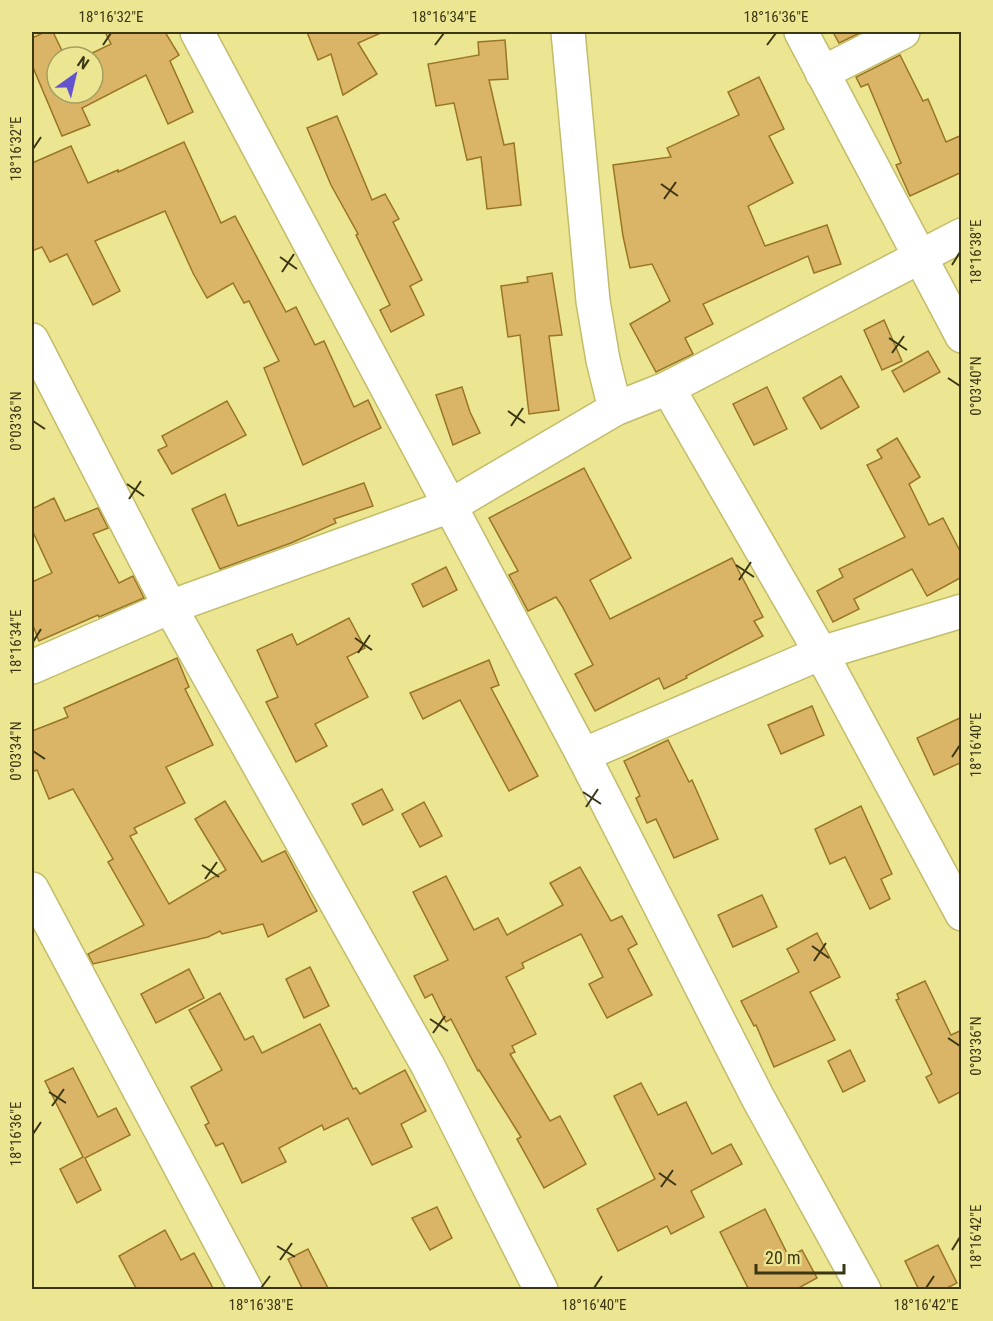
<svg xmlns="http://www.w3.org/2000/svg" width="993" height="1321" font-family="'Roboto Condensed',sans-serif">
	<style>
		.building { fill: #dab467; stroke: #997626; stroke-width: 1.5 }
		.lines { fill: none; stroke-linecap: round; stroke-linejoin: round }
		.minor-casing { stroke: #c3bc6a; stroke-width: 36 }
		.minor { stroke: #fff; stroke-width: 33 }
		.ticks { fill: none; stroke: #3b3715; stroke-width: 2 }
		.neatline { fill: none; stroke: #3b3715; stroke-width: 2 }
		.ticks-label { font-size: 15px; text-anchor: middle; fill: #3b3715 }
	</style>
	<rect width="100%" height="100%" fill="#ece592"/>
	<g class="building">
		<polygon points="45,32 53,32 65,57 57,57 57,93 93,93 93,57 84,57 111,44 105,32 165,32 179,55 170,61 193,112 168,124 146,75 82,108 90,125 62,136 32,65 32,38"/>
		<polygon points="307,32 383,32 358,43 377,74 343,95 331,54 318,60"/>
		<polygon points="833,32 862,32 839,43"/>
		<polygon points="505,40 508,79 489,80 504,145 514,143 521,205 487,209 481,157 467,160 454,103 436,106 428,64 479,55 478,42"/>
		<polygon points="900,55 923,101 928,99 946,142 962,135 962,172 910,196 896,165 901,163 868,84 861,87 856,77"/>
		<polygon points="759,77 784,129 769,136 793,183 748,206 765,246 827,225 841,264 814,273 808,256 703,304 713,324 685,338 693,354 656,372 630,324 670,301 652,264 630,268 623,236 613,165 671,157 667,148 739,115 728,92"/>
		<polygon points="337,116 372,200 385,194 399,219 393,222 422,280 410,286 424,315 391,332 380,310 390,305 356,235 358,234 331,185 307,128"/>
		<polygon points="184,142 221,223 235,216 286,312 296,307 315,345 324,341 354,407 368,400 381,428 303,465 264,368 279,361 249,301 244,303 233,283 207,298 193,273 165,211 95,241 120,291 93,305 67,254 50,262 42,247 32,251 32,163 71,146 88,183 118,170 118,172"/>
		<polygon points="552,273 562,335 549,336 559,410 529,414 520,335 508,337 501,286 528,282 527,277"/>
		<polygon points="884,320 902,361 882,370 864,330"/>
		<polygon points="928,351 940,372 904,392 892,371"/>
		<polygon points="841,376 859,407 821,429 803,398"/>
		<polygon points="462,387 470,412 480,433 453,445 436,395"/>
		<polygon points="767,387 787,429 754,445 733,404"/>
		<polygon points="227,401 246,435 172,474 158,450 167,446 162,436"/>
		<polygon points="897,438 920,477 909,484 929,525 943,518 962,555 962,577 927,596 912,569 854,599 859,609 833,622 817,591 843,577 839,569 905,537 867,465 882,458 877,450"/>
		<polygon points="584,468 631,558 590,580 610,619 732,558 763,617 754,621 763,636 686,676 687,678 664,689 659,678 595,711 575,674 593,665 562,606 556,597 528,611 509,575 518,571 489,518"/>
		<polygon points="364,483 373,506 334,519 336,523 291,543 220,569 192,509 225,494 238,526"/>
		<polygon points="54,498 65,521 98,508 108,528 93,534 119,583 133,576 144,598 99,617 98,615 39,641 32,623 32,582 52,573 32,530 32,509"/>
		<polygon points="446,567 457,590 423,607 412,584"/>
		<polygon points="349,618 365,648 347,657 368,697 315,724 327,746 296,762 266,702 278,697 257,650 292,634 297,645"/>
		<polygon points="177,658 189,687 185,689 213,745 166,767 185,803 134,828 137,833 130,836 169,904 226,870 195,819 225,801 262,862 285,851 317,911 268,937 263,924 222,934 220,931 208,937 93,964 88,954 144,925 108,862 113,859 73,789 49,799 37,770 32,772 32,731 68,717 64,708"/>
		<polygon points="489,660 499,685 491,688 538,776 509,791 460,700 423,719 410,693"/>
		<polygon points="812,706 824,735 781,754 768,725"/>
		<polygon points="962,717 962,762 934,775 917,738"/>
		<polygon points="668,740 689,782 692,780 718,839 674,858 656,819 647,823 636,798 640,796 624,761"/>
		<polygon points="382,789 393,810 363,825 352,804"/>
		<polygon points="424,802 442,836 420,847 402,814"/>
		<polygon points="861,806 892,874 881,879 890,899 870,909 845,857 830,864 815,829"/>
		<polygon points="580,867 611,921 622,916 637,944 628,949 652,995 607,1018 589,984 603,977 581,934 522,963 524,968 506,977 536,1034 512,1046 515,1052 510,1054 550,1121 560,1116 586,1164 544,1188 517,1139 521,1137 479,1070 478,1071 451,1019 446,1022 432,994 425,998 414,976 448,960 413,892 446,876 474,930 498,918 507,935 563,905 550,883"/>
		<polygon points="762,895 777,927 733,947 718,915"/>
		<polygon points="817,933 840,977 810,992 835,1040 774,1067 756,1025 754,1026 741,1001 799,972 787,949"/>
		<polygon points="310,967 329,1006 304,1018 286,979"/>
		<polygon points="189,969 204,998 156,1023 141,994"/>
		<polygon points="925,981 951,1035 962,1030 962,1091 939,1103 926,1077 932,1074 896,1000 899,999 897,994"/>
		<polygon points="220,993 245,1040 253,1036 262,1053 320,1024 353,1089 356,1088 360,1094 405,1070 426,1111 401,1124 412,1147 372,1165 348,1118 324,1130 322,1125 279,1148 286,1162 242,1183 223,1143 216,1146 205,1125 209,1123 191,1087 222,1070 189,1010"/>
		<polygon points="850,1050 865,1081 843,1092 828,1061"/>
		<polygon points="73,1068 98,1117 116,1108 130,1135 85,1158 101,1190 77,1203 60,1169 83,1157 45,1081"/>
		<polygon points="641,1083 658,1115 686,1102 712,1154 731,1144 742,1164 691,1191 704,1217 671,1234 667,1226 618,1251 597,1209 655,1179 614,1096"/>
		<polygon points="437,1207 452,1238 430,1250 412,1218"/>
		<polygon points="765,1209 789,1257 802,1250 817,1278 795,1290 749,1290 720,1232"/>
		<polygon points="165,1230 181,1260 194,1253 214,1290 137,1290 119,1256"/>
		<polygon points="938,1245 957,1283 943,1290 919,1290 905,1261"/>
		<polygon points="308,1249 329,1290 303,1290 288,1259"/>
	</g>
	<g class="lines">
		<defs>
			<g id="minor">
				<polyline points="197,32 583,755 758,1098 864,1290"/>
				<polyline points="568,32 593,301 603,360 615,409"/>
				<polyline points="801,32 962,336"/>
				<polyline points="822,73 903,32"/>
				<polyline points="32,340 170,607 428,1066 541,1290"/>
				<polyline points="668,388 821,653 962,914"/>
				<polyline points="32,667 170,607 450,506 615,409 668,388 962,235"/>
				<polyline points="583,755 821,653 962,611"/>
				<polyline points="32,889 246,1290"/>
			</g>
		</defs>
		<use href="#minor" class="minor-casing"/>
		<use href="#minor" class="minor"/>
	</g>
	<path class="ticks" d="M103,45l8,-12M435,45l9,-12M767,45l9,-12M33,149l8,-12M661,184l17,12M664,199l12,-17M280,257l17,12M952,265l8,-13M282,272l12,-18M889,338l18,12M892,353l12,-17M948,378l12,8M508,411l17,12M33,421l12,8M511,426l12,-18M127,484l17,12M129,499l12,-18M736,565l18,12M739,580l12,-18M355,638l17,12M33,642l8,-13M358,653l12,-18M33,751l12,8M952,757l8,-12M583,792l18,12M586,807l12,-18M202,865l17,12M205,879l12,-17M812,946l17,12M814,961l12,-18M430,1019l18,12M433,1033l12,-17M948,1038l12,8M49,1092l17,11M52,1106l12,-17M33,1134l8,-12M659,1173l17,12M661,1187l12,-17M277,1246l18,11M952,1250l8,-13M280,1260l12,-17M261,1288l9,-12M594,1288l8,-12M926,1288l8,-12"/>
	<rect width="993" height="1321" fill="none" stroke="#ece592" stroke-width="66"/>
	<g transform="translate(75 75) rotate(34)"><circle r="28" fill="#ece592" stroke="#a59f60" stroke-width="1.5"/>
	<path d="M0-4.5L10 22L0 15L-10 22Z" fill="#6354cd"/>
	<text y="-9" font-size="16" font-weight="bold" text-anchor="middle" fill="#3b3715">N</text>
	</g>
	<path d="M756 1264v9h88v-9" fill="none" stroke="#3b3715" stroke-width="3"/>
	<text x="765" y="1264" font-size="18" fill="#3b3715" stroke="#ece592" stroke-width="4.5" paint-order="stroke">20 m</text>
	<rect x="33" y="33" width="927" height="1255" class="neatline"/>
	<g class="ticks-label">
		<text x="111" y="22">18°16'32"E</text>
		<text x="444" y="22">18°16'34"E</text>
		<text x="776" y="22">18°16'36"E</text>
		<text transform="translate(16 149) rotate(-90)" y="5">18°16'32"E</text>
		<text transform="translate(976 252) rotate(-90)" y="5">18°16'38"E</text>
		<text transform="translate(976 386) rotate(-90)" y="5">0°03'40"N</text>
		<text transform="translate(16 421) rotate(-90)" y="5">0°03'36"N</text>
		<text transform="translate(16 642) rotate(-90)" y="5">18°16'34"E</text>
		<text transform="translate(976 745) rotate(-90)" y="5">18°16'40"E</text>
		<text transform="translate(16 751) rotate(-90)" y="5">0°03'34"N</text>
		<text transform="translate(976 1046) rotate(-90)" y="5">0°03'36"N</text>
		<text transform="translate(16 1134) rotate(-90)" y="5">18°16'36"E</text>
		<text transform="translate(976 1237) rotate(-90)" y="5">18°16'42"E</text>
		<text x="261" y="1310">18°16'38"E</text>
		<text x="594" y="1310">18°16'40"E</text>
		<text x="926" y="1310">18°16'42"E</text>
	</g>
</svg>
